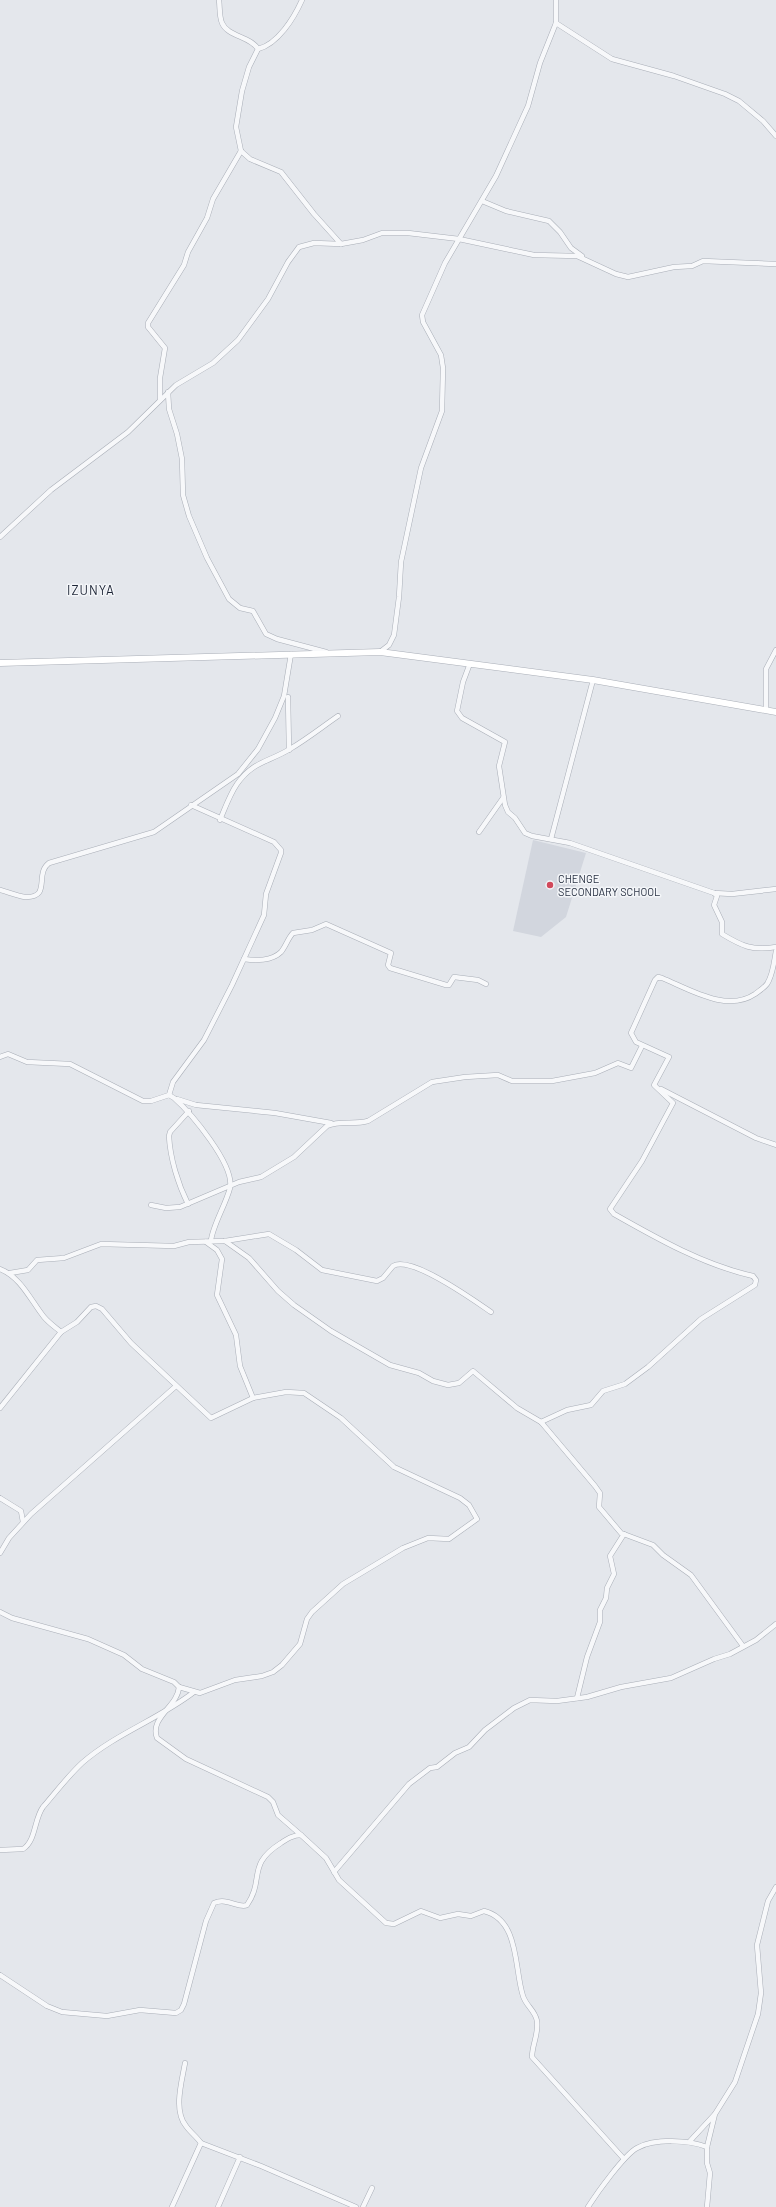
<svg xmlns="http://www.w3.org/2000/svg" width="776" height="2207" font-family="Barlow,sans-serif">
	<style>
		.built { fill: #d2d6de }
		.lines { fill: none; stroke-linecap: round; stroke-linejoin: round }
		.street-casing { stroke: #a9aeb7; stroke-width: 5.5 }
		.secondary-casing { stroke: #a9aeb7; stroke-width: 7 }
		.street { stroke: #f7f8fa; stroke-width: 4.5 }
		.secondary { stroke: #fff; stroke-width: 6 }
		.poi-dot { fill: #d1495b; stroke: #f4f6f9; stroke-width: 1.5 }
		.labels { text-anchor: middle; stroke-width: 3; stroke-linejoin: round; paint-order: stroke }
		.poi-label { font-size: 11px; fill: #2b3445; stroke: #f4f6f9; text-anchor: start }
		.quarter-label { font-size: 13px; letter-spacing: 1px; fill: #1d2536; stroke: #f4f6f9 }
	</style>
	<rect width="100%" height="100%" fill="#e4e7ec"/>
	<polygon class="built" points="533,840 586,853 566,917 541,937 513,931"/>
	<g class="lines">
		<defs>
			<g id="street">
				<path d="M219,0c1,7 0,16 3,23 6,14 28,13 36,26l-9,18 -7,24 -6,36 5,24 9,8 31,13 33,42 27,30"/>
				<polyline points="556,23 612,59 674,76 725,94 739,101 763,121 776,136"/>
				<path d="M258,49c20,-5 36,-31 44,-49"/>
				<polyline points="482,201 506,211 549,221 560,232 571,248 582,256"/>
				<polyline points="168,392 169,409 177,434 182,459 183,495 189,516 207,558 229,599 240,608 253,611 266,634 277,639 326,652"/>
				<polyline points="160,400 160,378 165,348 148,327 148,323 184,265 188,252 207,218 213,199 241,151"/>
				<polyline points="0,537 51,490 128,432 176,385 213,363 238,340 268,299 288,262 299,247 314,243 341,244 363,240 382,233 408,233 459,239 534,255 577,256 616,274 628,277 674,267 692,266 703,261 776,264"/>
				<polyline points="380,652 389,645 394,635 399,597 401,562 421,468 442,411 443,368 441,355 423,322 422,315 445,263 496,176 528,106 540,63 556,23 556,0"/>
				<polyline points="469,666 463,682 457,711 462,718 505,742 499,766 505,805 508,812 515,818 525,833 532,836 570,843 714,893 732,894 776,889"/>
				<polyline points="288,697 289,750"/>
				<polyline points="766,710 766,669 776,650"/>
				<path d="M220,820c5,-12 10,-26 17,-36 16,-23 32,-22 53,-35 17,-10 32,-22 48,-33"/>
				<polyline points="479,832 503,798"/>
				<polyline points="551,839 593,680"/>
				<path d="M0,890c8,2 17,6 25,7 27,1 9,-23 24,-34l105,-31 84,-58 20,-25 17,-31 9,-22 7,-42"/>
				<path d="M714,893l3,3 -3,9 8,17v12c20,12 30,17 54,13"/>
				<path d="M244,959c11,2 28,2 37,-7 5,-6 7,-14 12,-19l19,-3 14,-6 65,29 -3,12 2,3 56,17h3l5,-8 24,3 8,4"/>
				<path d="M0,1057l8,-3 19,8 43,2 73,37h8l18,-6 5,3c17,15 61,67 56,90 -4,16 -18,39 -19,53"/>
				<polyline points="661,1089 756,1138 776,1145"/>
				<polyline points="169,1095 173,1082 204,1040 232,985 264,915 266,894 281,853 281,850 274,842 191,805"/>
				<polyline points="177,1099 196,1105 275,1113 331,1123"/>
				<path d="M188,1204c-10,-20 -18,-46 -19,-68l1,-4 19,-21"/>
				<path d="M151,1205l15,3 14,-1 59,-25 22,-5 33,-20 33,-31c13,-6 27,-1 41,-5l64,-39 33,-5 33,-2 14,6h40l43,-8 23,-10 13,5 11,-22"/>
				<polyline points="225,1241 249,1258 278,1291 294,1305 331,1331 390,1365 419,1373 433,1381 448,1385 459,1383 473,1371 517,1408 541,1422 595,1486 600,1493 599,1507 621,1533 653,1545 663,1555 691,1575 743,1646"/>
				<polyline points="206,1242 217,1250 222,1259 217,1295 236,1335 240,1366 253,1398"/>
				<path d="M0,1269c21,8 31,32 44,48 5,6 11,10 17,15"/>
				<path d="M10,1273l18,-3 9,-10 27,-2 37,-14 73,2 15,-4 36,-1 44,-7 27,16 26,20 55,11 6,-3 10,-12c18,-11 82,35 98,46"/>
				<polyline points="0,1408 61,1332 77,1322 91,1307 96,1306 102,1309 131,1343 211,1418 253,1398 286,1392 304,1393 341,1418 394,1467 460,1498 469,1505 477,1519 449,1539 428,1538 403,1548 343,1584 312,1612 307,1619 300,1644 282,1665 273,1672 262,1676 235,1680 200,1693 179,1687"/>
				<path d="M541,1422l26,-12 24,-5 12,-14 22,-7 23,-17 53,-48 54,-34 1,-5 -3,-4c-49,-11 -95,-37 -139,-62l-4,-5 32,-48 31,-58 -19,-18 15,-28 -33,-15 -5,-9 24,-53 3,-3 4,1c27,11 65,35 93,16 4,-3 9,-6 12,-10 6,-9 7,-22 9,-33"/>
				<polyline points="0,1498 21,1511 23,1522"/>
				<polyline points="0,1553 9,1538 31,1514 176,1386"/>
				<path d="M0,1612l12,6 76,21 36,16 18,14 32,13 5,5c-1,19 -30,31 -22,51l29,21 82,38 5,5 5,13 23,20"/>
				<polyline points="577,1698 587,1657 600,1622 600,1610 606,1598 607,1588 614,1574 610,1556 624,1534"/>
				<path d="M0,1850l23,-1c13,-8 11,-30 20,-42 13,-15 25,-31 39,-44 33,-29 77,-44 112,-71"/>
				<polyline points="334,1872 409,1784 430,1768 437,1767 455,1753 469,1747 485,1730 514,1708 530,1700 557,1701 587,1697 621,1687 671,1678 714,1659 730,1654 756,1640 776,1624"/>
				<path d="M0,1975l47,31 15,6 45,4 33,-6 36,3 5,-3 3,-6 22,-83 8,-18c13,-6 25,6 33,2 18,-26 -1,-40 34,-62 6,-4 12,-8 20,-8l25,23 13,22 47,43 8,1 27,-13 19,7 18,-4 13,2 13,-5c36,9 30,58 39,85 3,10 12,14 14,25 2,12 -5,24 -5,36l92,102"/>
				<polyline points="690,2141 714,2115"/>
				<polyline points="201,2143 261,2166 356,2207"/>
				<path d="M172,2207l29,-64c-5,-7 -11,-11 -15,-17 -13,-16 -4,-45 -1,-63"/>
				<polyline points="218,2207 240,2157"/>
				<polyline points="363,2207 372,2188"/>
				<path d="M588,2207c9,-14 36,-52 49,-59 18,-10 52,-8 70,-1"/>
				<polyline points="707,2207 710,2173 707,2163 707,2147 715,2114 735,2082 758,2014 761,1993 757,1945 768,1901 776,1887"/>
			</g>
			<polyline id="secondary" points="0,663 380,652 593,680 776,712"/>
		</defs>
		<use href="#street" class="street-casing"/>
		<use href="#secondary" class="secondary-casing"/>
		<use href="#street" class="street"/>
		<use href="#secondary" class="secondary"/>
	</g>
	<circle class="poi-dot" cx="550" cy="885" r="4"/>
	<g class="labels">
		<g class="poi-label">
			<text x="558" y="883">CHENGE<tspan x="558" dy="13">SECONDARY SCHOOL</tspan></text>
		</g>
		<g class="quarter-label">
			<text x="91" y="595">IZUNYA</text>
		</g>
	</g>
</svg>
